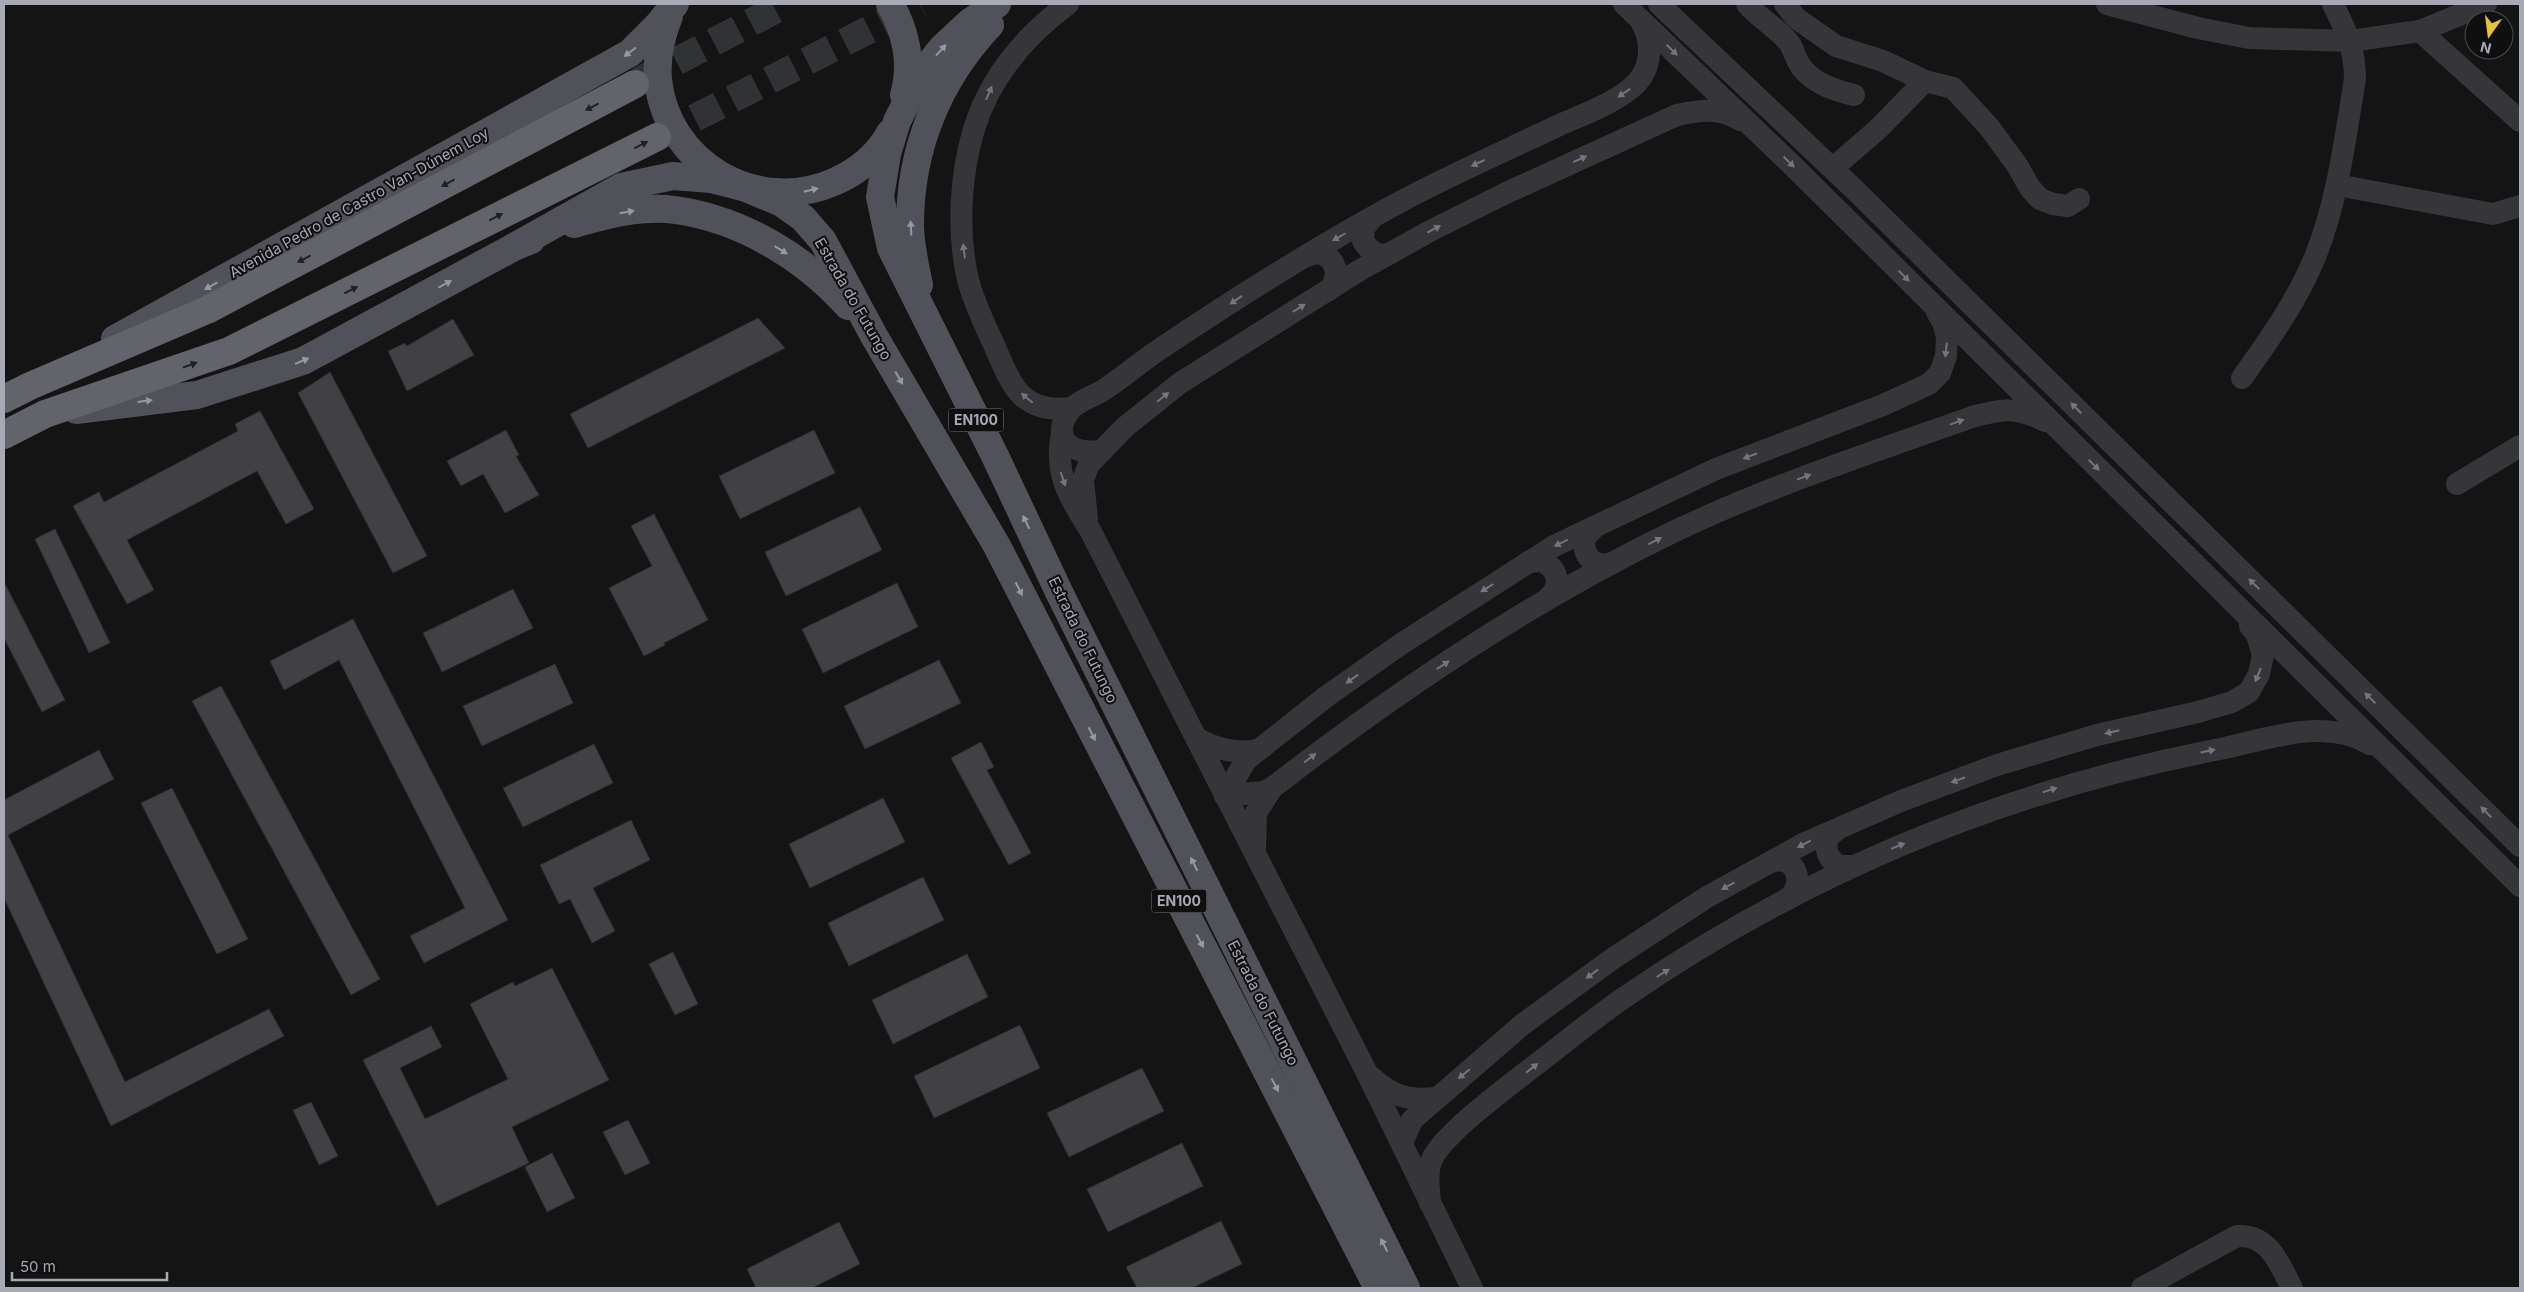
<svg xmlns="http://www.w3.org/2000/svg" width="2524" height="1292" font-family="Inter,sans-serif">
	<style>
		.building { fill: #414145; stroke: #2e2e31 }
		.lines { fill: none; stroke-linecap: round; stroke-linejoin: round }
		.highway-tunnel { stroke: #313235; stroke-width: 28; stroke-dasharray: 28 14; stroke-linecap: butt }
		.minor { stroke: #35353a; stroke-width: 22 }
		.major { stroke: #515259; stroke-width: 28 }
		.highway { stroke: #62636b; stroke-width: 28 }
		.oneway { fill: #9698a3 }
		.oneway2 { fill: #74757e }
		.oneway3 { fill: #202022 }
		.labels { text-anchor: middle; stroke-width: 4; stroke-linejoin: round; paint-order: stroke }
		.shield { fill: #0f0f10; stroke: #797b84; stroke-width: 1 }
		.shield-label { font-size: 14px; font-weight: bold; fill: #a7a9b5 }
		.street-label { font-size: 15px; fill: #a7a9b5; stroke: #0f0f10 }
	</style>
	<rect width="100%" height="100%" fill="#141415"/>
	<g class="building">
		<polygon points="758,318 785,348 588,448 570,414"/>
		<polygon points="453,319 474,355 407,391 388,351 405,343 407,346"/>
		<polygon points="330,372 427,556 393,573 298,393"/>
		<polygon points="260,411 314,509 286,524 257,471 127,540 154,590 127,604 73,506 99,492 104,502 238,431 235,424"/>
		<polygon points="506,430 519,455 516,456 539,495 505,513 483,474 461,486 447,461"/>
		<polygon points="814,430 835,473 740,519 719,476"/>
		<polygon points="860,507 882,550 786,596 765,552"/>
		<polygon points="654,514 708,620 664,643 665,645 644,656 609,588 652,566 631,526"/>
		<polygon points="55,529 110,643 89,653 35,539"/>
		<polygon points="4,582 65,700 42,712 4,638"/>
		<polygon points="897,583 918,627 823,673 802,629"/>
		<polygon points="513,589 533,628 442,672 423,633"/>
		<polygon points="353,619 508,920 424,963 410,936 465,908 339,660 284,690 270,661"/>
		<polygon points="939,660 961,703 865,749 844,706"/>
		<polygon points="555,664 573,703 482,746 463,706"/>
		<polygon points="221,686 380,979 351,995 192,701"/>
		<polygon points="981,742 994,767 987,770 1031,853 1009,865 951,758"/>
		<polygon points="594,744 613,783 523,827 503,788"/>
		<polygon points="99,750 114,779 8,835 125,1082 269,1009 284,1036 111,1126 4,898 4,800"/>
		<polygon points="172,788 248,939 217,954 141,803"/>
		<polygon points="883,798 905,842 810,888 789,844"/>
		<polygon points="631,820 650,860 593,888 615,931 592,943 570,899 559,904 540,865"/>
		<polygon points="923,877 944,920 849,966 828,923"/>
		<polygon points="673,952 698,1004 675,1015 649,964"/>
		<polygon points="967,954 988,997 893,1044 872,1000"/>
		<polygon points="552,968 609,1080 512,1127 529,1163 437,1206 363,1060 431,1026 442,1047 400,1068 425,1119 508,1079 470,1004 513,982 515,986"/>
		<polygon points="1020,1025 1040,1068 934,1118 914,1076"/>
		<polygon points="1142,1068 1164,1111 1069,1157 1047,1113"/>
		<polygon points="311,1102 338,1156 319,1165 293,1110"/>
		<polygon points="628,1120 650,1163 625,1175 603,1132"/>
		<polygon points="1182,1143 1203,1186 1108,1232 1087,1189"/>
		<polygon points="552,1153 575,1198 547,1212 525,1167"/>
		<polygon points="1221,1221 1242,1264 1192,1288 1137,1288 1126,1267"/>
		<polygon points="839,1222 860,1264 812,1288 756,1288 747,1269"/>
	</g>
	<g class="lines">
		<g class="highway-tunnel">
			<polyline points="639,81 786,4"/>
			<polyline points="657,137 920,4"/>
		</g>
		<g class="minor">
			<path d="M1068,4c-43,32 -78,73 -94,125 -14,47 -17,103 -6,151 6,23 17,45 27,67 17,40 27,67 77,61"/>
			<polyline points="1624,4 1791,164 2520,886"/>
			<polyline points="1659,4 1856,191 2520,846"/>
			<path d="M1747,4c12,14 34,27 43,40 3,5 5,12 8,18 11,20 35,28 56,33"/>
			<polyline points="1785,4 1796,18 1836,46 1883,61 1925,81 1878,129 1833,168"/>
			<polyline points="2107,4 2198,28 2249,38 2350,41 2420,31 2486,4"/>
			<polyline points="2420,31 2520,121"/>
			<polyline points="1925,81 1953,88 1989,127 2017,165 2030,188 2040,199 2053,204 2068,206 2079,199"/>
			<polyline points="2337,185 2493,214 2520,206"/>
			<path d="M1372,218l-8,10 -1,13c7,11 16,17 28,12"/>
			<path d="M1307,256c23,-11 38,17 22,34"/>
			<path d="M2242,378c27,-38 55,-77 73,-121 23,-57 30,-118 40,-178 0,-31 -9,-48 -22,-75"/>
			<path d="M1062,432c-8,41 6,64 28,98l278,545 104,213"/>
			<path d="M1103,450c-31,7 -55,-12 -32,-41 7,-8 21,-12 31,-18 19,-12 36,-27 55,-40 79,-53 159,-104 243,-149 50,-27 103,-50 155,-75 24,-11 54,-21 75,-38 22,-17 24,-45 11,-68"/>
			<polyline points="2457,484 2520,446"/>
			<path d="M1087,519l-4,-39 6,-16 36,-37 55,-44 180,-113 70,-39 74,-37 173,-79c23,-5 42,-8 63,5"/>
			<path d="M1595,527l-10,10c-4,17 8,32 27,26"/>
			<path d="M1528,562l14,-1c17,8 20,26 5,38"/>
			<path d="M1196,738c20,11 38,16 61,12"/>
			<path d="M1225,796l38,-4 9,-4c125,-97 258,-187 401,-256 96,-46 198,-79 299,-115 31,-8 43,-11 73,4"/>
			<polyline points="1225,796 1246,760 1327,696 1401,644 1554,546 1716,469 1883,405 1929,384 1940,373 1946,356 1947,337 1943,322 1937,312"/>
			<path d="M1838,829l-10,8c-4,14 0,22 11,29h14"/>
			<polyline points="1255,848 1256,813 1272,788"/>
			<path d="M1771,862c25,-8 35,21 17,37"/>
			<path d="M1371,1077c22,19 36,24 65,21"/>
			<polyline points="1402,1143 1412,1120 1523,1024 1615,957 1707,897 1805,843 1901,801 1997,765 2097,735 2198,712 2232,702 2249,692 2259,674 2263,655 2257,635 2250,626"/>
			<path d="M1430,1203c-1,-15 -4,-30 2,-44 12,-25 70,-68 93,-86 32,-24 64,-51 97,-74 182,-126 380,-208 598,-250 48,-10 105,-32 150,-5"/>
			<path d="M2142,1288l95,-52c32,-2 42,27 55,52"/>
		</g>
		<g class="major">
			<path d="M890,4c16,27 23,60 14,91"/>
			<polyline points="997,4 970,22 942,48 922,73 897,121 887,154 880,197 891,248 996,458 1059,592 1406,1288"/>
			<path d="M669,16c-8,20 -13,41 -11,63 8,84 98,137 176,103 23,-10 44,-27 56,-49"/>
			<path d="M574,224c32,-9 68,-19 101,-14 66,9 129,47 173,96"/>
			<polyline points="514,247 621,187 673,176 711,179 746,188 782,203 803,218 823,241 874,336 997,546 1378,1288"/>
			<path d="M919,285c-4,-19 -9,-41 -9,-60 0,-76 28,-145 80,-200"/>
			<polyline points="115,339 630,53 657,26 675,4"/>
			<polyline points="76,410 197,395 303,361 514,247 531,240"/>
		</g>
		<g class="highway">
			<polyline points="4,399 30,386 207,310 635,84"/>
			<polyline points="4,435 45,414 229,351 657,137"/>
		</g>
	</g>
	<defs><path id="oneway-solid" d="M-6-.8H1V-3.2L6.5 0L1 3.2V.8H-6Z" transform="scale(1.25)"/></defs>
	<g class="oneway">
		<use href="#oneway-solid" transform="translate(941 50) rotate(-48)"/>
		<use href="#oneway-solid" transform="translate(630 52) rotate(143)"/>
		<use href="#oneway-solid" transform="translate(811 190) rotate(-13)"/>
		<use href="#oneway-solid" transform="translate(627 212) rotate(-10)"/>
		<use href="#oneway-solid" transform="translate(911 228) rotate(-93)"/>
		<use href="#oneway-solid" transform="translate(781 250) rotate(31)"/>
		<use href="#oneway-solid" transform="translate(445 284) rotate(-28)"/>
		<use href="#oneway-solid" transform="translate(211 286) rotate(151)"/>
		<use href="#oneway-solid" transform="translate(302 361) rotate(-23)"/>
		<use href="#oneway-solid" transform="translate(899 378) rotate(60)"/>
		<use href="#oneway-solid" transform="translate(145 401) rotate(-7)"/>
		<use href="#oneway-solid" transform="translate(1026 522) rotate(-115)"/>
		<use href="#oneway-solid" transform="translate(1019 589) rotate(63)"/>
		<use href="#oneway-solid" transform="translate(1092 734) rotate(63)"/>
		<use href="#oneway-solid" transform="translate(1194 864) rotate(-117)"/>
		<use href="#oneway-solid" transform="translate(1200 941) rotate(62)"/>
		<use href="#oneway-solid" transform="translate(1275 1085) rotate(62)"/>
		<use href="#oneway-solid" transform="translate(1384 1245) rotate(-117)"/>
	</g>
	<g class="oneway2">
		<use href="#oneway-solid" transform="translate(1672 50) rotate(44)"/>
		<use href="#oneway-solid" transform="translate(989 93) rotate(-67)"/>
		<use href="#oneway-solid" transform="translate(1624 93) rotate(146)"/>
		<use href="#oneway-solid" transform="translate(1580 159) rotate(-24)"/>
		<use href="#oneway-solid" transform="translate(1789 162) rotate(44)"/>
		<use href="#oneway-solid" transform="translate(1478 163) rotate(155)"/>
		<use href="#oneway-solid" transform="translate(1434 229) rotate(-28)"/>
		<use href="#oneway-solid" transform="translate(1339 237) rotate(150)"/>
		<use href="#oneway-solid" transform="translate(964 251) rotate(-97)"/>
		<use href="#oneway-solid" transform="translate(1904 276) rotate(45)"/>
		<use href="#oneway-solid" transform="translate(1236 300) rotate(146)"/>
		<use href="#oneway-solid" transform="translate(1299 308) rotate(-32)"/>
		<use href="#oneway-solid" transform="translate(1946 350) rotate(96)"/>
		<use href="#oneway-solid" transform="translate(1163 397) rotate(-39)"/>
		<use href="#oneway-solid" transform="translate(1027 398) rotate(-140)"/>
		<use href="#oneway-solid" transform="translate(2076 408) rotate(-135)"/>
		<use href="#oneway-solid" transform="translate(1957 422) rotate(-20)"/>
		<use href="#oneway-solid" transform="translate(1750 456) rotate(159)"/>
		<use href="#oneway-solid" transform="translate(2094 465) rotate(45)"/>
		<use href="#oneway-solid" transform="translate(1804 477) rotate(-20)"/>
		<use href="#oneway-solid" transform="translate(1063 479) rotate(71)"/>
		<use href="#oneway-solid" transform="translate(1655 541) rotate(-27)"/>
		<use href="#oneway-solid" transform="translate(1561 543) rotate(154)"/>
		<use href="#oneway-solid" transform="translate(2254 584) rotate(-135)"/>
		<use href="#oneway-solid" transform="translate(1487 588) rotate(148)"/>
		<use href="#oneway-solid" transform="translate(1443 665) rotate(-33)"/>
		<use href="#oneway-solid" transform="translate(2258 675) rotate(112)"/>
		<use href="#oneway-solid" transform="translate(1352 679) rotate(144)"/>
		<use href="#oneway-solid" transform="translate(2370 698) rotate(-135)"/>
		<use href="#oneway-solid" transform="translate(2112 732) rotate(167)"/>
		<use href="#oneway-solid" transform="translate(2208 751) rotate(-11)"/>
		<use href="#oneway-solid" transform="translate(1310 758) rotate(-37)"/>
		<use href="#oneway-solid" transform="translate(1958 780) rotate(160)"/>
		<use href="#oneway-solid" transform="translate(2050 790) rotate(-18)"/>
		<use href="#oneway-solid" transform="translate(2486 812) rotate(-135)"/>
		<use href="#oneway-solid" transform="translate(1804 844) rotate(153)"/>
		<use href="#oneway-solid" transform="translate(1898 846) rotate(-22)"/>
		<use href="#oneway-solid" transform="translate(1728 886) rotate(151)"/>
		<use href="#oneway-solid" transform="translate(1663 973) rotate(-32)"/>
		<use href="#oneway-solid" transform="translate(1592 974) rotate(144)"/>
		<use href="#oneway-solid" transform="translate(1532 1068) rotate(-38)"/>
		<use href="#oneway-solid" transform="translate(1464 1074) rotate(140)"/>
	</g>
	<g class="oneway3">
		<use href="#oneway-solid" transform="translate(592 107) rotate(152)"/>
		<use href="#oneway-solid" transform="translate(641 145) rotate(-27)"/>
		<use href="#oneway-solid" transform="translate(448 183) rotate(152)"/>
		<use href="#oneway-solid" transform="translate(496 217) rotate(-27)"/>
		<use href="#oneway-solid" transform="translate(304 259) rotate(152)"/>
		<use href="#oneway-solid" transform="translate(351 290) rotate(-27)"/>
		<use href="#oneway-solid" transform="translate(190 365) rotate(-19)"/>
	</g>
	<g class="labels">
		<g class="shield">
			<rect x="948.5" y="408.5" width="55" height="23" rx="4"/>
			<rect x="1151.5" y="889.5" width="55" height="23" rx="4"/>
		</g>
		<g class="shield-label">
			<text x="976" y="425">EN100</text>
			<text x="1179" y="906">EN100</text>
		</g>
		<g class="street-label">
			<text transform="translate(359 203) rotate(-29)" y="5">Avenida Pedro de Castro Van-Dúnem Loy</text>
			<text transform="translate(853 299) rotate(60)" y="5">Estrada do Futungo</text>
			<text transform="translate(1083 640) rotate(64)" y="5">Estrada do Futungo</text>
			<text transform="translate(1263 1003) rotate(63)" y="5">Estrada do Futungo</text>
		</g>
	</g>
	<rect width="2524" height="1292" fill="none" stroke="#a7a9b5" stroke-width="10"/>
	<g transform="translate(2489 35) rotate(194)"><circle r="24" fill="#0f0f10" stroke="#4c4d52"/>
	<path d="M0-4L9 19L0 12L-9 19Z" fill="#e2c23f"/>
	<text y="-8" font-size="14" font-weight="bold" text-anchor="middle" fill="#a7a9b5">N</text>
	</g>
	<path d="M12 1272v8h155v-8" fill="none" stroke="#a7a9b5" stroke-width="2.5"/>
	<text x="20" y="1272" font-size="15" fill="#a7a9b5" stroke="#0f0f10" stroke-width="4" paint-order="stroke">50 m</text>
</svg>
